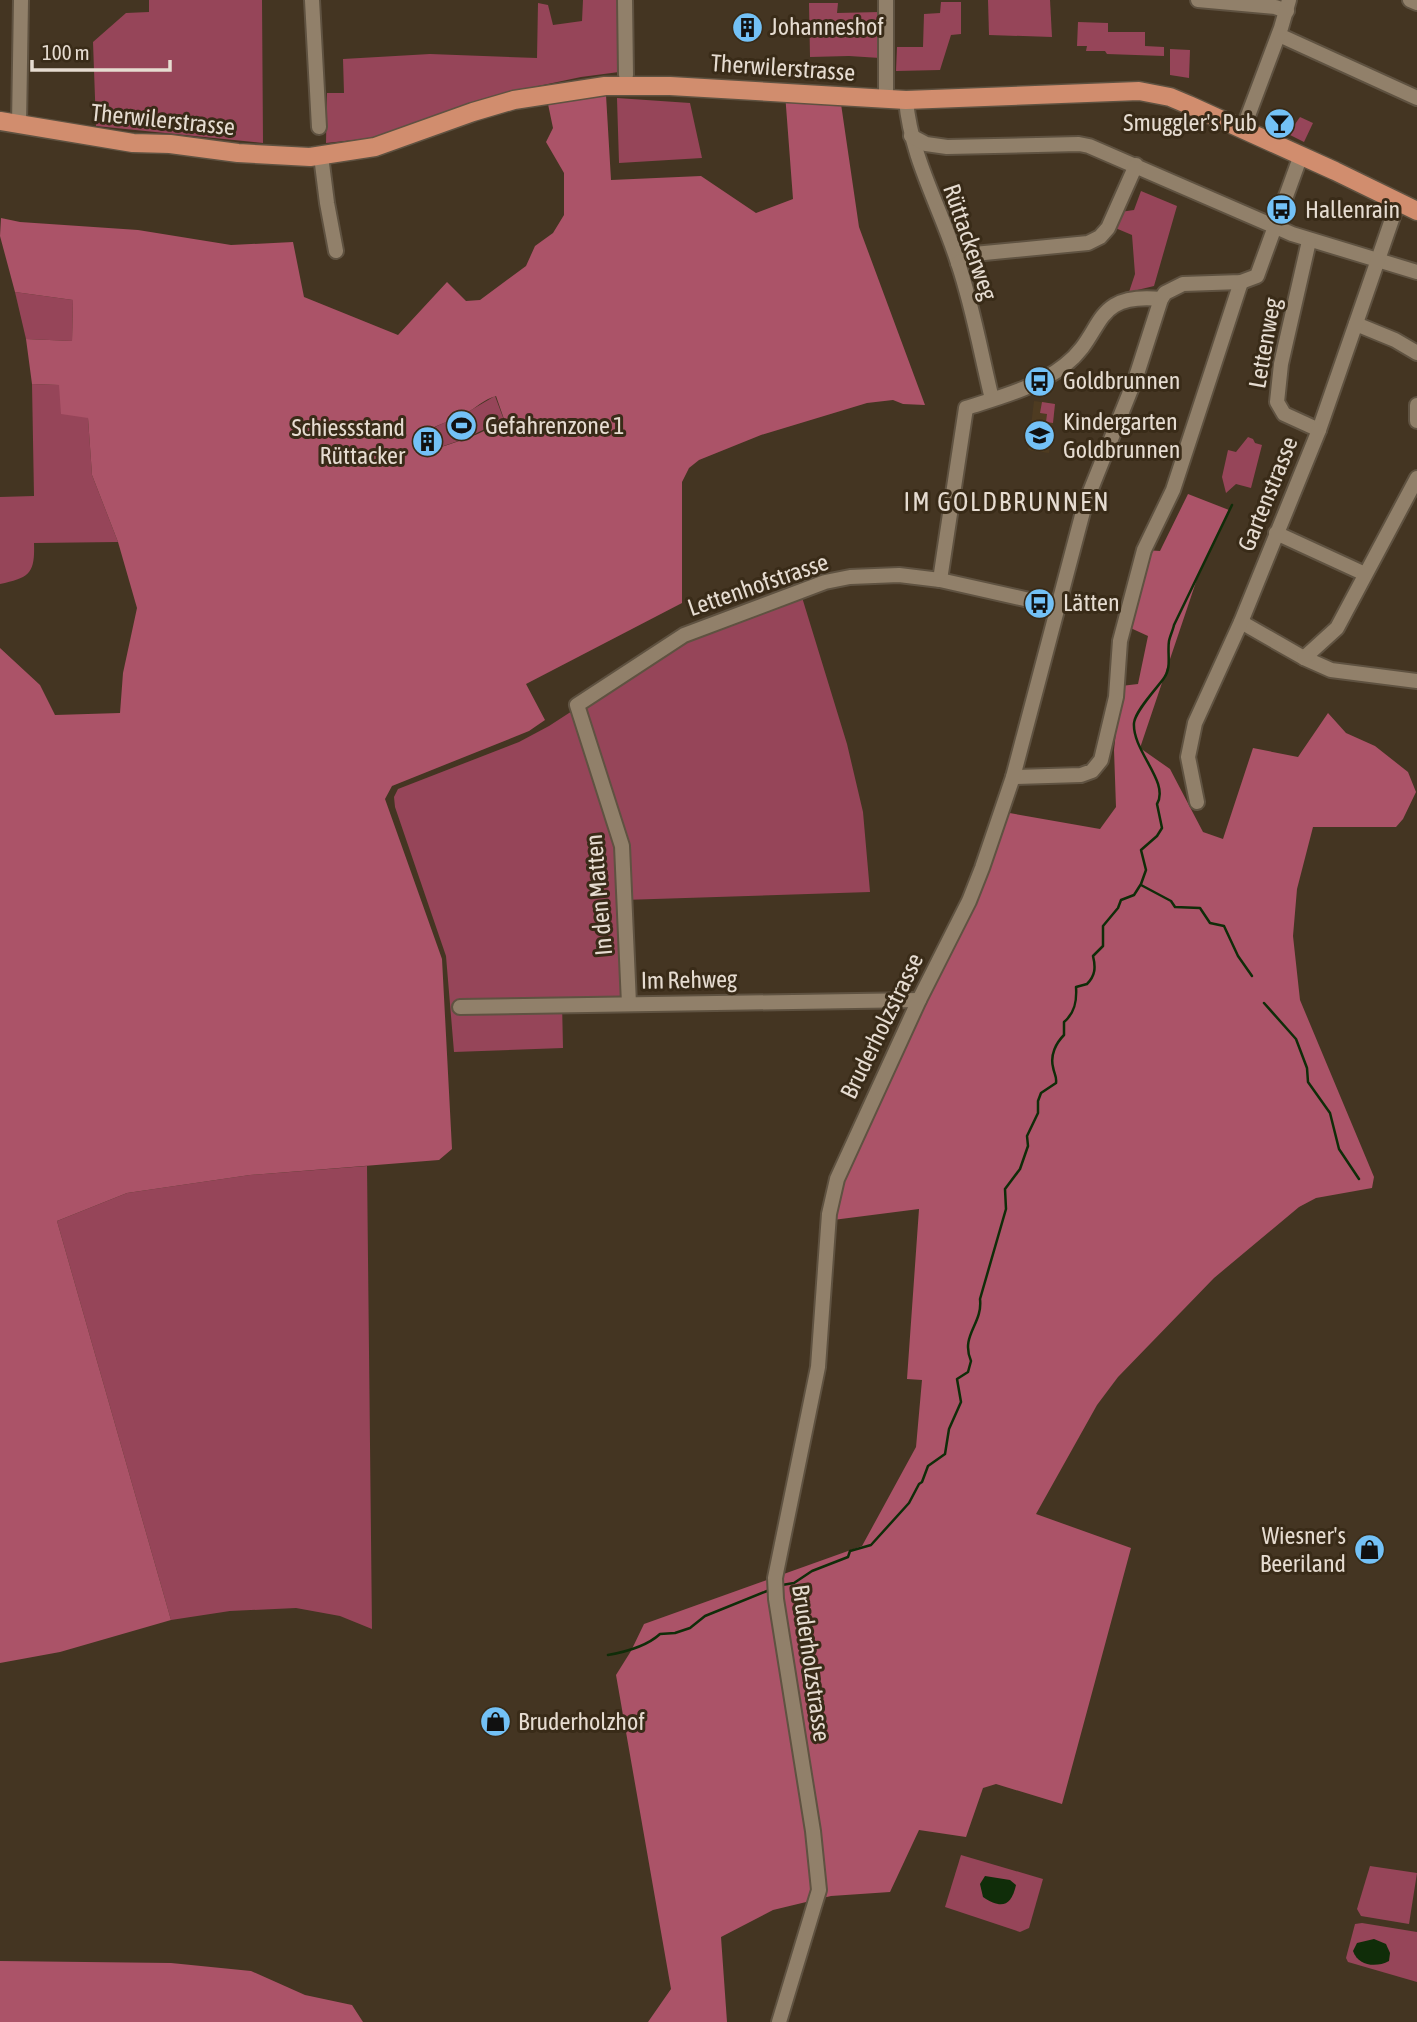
<svg xmlns="http://www.w3.org/2000/svg" width="1417" height="2022" font-family="'Asap Condensed',sans-serif">
	<style>
		.built { fill: #4e3b21 }
		.green { fill: #964559 }
		.forest { fill: #ab5368; fill-rule: evenodd }
		.water { fill: #102d09 }
		.lines { fill: none; stroke-linecap: round; stroke-linejoin: round }
		.stream { stroke: #102d09; stroke-width: 2.5 }
		.minor-casing { stroke: #5f5241; stroke-width: 18 }
		.major-casing { stroke: #5f5241; stroke-width: 21 }
		.minor { stroke: #91806a; stroke-width: 14 }
		.major { stroke: #d18d6e; stroke-width: 18 }
		.labels { text-anchor: middle; stroke-width: 6; stroke-linejoin: round; paint-order: stroke }
		.poi-label { font-size: 24px; fill: #e6dcd1; stroke: #392b18; text-anchor: start }
		.street-label { font-size: 24px; fill: #e6dcd1; stroke: #392b18 }
		.neighbourhood-label { font-size: 26px; letter-spacing: 2px; fill: #e6dcd1; stroke: #392b18 }
	</style>
	<rect width="100%" height="100%" fill="#443522"/>
	<polygon class="built" points="1034,401 1055,404 1049,453 1028,450"/>
	<g class="green">
		<polygon points="149,0 262,0 263,143 96,126 93,42 126,13 149,12"/>
		<polygon points="583,0 621,0 619,72 581,77 524,89 433,116 382,137 326,143 327,93 344,93 343,59 430,54 537,58 538,3 548,5 553,25 582,21"/>
		<polygon points="988,0 1050,0 1052,37 989,35"/>
		<polygon points="941,2 961,2 961,34 951,35 940,70 896,71 897,47 923,47 924,14 940,13"/>
		<polygon points="809,3 838,3 837,13 880,12 880,58 849,56 810,57"/>
		<polygon points="1078,22 1108,23 1108,32 1145,32 1145,46 1164,47 1164,56 1107,54 1105,51 1086,51 1087,46 1077,46"/>
		<polygon points="1170,49 1190,50 1189,78 1170,75"/>
		<polygon points="617,98 690,103 702,158 619,163"/>
		<polygon points="1300,117 1313,123 1304,142 1288,134"/>
		<polygon points="1141,191 1177,206 1154,286 1129,292 1135,274 1132,235 1113,227 1120,212 1134,210"/>
		<polygon points="15,292 73,300 72,341 26,339"/>
		<path d="M32,384l27,1 29,33 4,57 26,67 -84,1c1,30 -4,35 -34,41v-87l34,-1z"/>
		<polygon points="495,396 504,420 464,439 426,452 422,448 419,437 426,431 466,413"/>
		<polygon points="1042,402 1055,404 1053,423 1046,422 1047,414 1040,413"/>
		<polygon points="1248,437 1253,439 1255,443 1262,445 1251,488 1236,484 1226,493 1222,477 1228,450 1236,452"/>
		<polygon points="801,594 847,744 863,812 870,892 623,900 627,1000 562,1002 563,1048 454,1052 446,956 395,807 394,797 398,789 519,742 549,726 683,639"/>
		<polygon points="367,1166 372,1629 340,1616 296,1608 230,1611 171,1620 57,1221 127,1193 250,1175"/>
		<polygon points="961,1855 1043,1879 1029,1928 1020,1932 945,1907"/>
		<polygon points="1370,1866 1417,1873 1409,1924 1361,1916 1357,1909"/>
		<polygon points="1362,1923 1417,1932 1417,1982 1348,1962 1346,1958 1355,1924"/>
	</g>
	<g class="forest">
		<path d="M785,93l55,4 19,130 66,178 -22,-1 -10,-4 -26,3 -106,32 -62,25 -10,8 -7,14v121l-156,81 19,36 -16,11 -137,55 -7,13 57,160 10,190 -13,11 -189,15 -123,18 -70,28 114,399 -111,32 -60,11v-1015l40,37 15,30 65,-2 3,-40 14,-65 -19,-66 -26,-67 -4,-57 -27,-4 -2,-29 -27,-1 -6,-45 46,2 1,-41 -58,-8 -15,-56 1,-18 19,4 118,8 93,15 62,-3 11,55 94,38 49,-53 19,19 14,-1 46,-34 9,-20 18,-13 11,-18v-42l-18,-31 7,-14 -5,-24 30,-8 28,-1 5,85 90,-4 55,37 37,-14zM496,396l8,23c-22,17 -52,24 -78,33l-4,-5 -3,-10c13,-12 31,-15 47,-24 10,-5 18,-14 30,-17z"/>
		<polygon points="1188,494 1229,510 1197,579 1140,748 1170,769 1203,832 1223,839 1253,748 1298,757 1328,713 1346,733 1375,746 1408,772 1416,792 1403,819 1396,827 1313,827 1297,889 1293,936 1300,1000 1374,1177 1372,1188 1316,1198 1299,1207 1214,1278 1118,1377 1097,1405 1036,1514 1131,1548 1062,1804 996,1784 983,1788 966,1837 919,1830 890,1892 831,1896 773,1910 721,1937 727,2022 648,2022 671,1989 616,1675 631,1651 644,1624 862,1546 916,1447 922,1380 907,1379 919,1209 833,1220 835,1199 1004,812 1100,829 1116,807 1114,750 1121,686 1138,684 1148,636 1124,625 1144,550 1160,551"/>
		<polygon points="0,1961 171,1963 251,1971 305,1995 352,2005 363,2022 0,2022"/>
	</g>
	<g class="water">
		<path d="M985,1876l25,4 6,5c-5,22 -15,24 -33,12l-3,-13z"/>
		<path d="M1374,1939l12,5 4,9 -1,8c-13,7 -31,5 -36,-10l4,-8z"/>
	</g>
	<g class="lines">
		<g class="stream">
			<polyline points="1141,885 1171,901 1175,907 1200,908 1210,923 1224,926 1238,956 1252,976"/>
			<polyline points="1264,1003 1296,1039 1307,1068 1308,1082 1330,1113 1339,1149 1359,1179"/>
			<path d="M782,1585l12,-2 18,-12 36,-14 2,-6 21,-6 38,-42 10,-19 3,-2 6,-16 17,-12 4,-25 12,-27 -4,-23 11,-7 3,-11c-11,-26 12,-37 9,-62l26,-90 -1,-20 15,-20 8,-23 -1,-10 11,-23v-12l3,-8 15,-10c1,-7 -2,-9 -3,-16 -3,-12 3,-24 11,-32v-13c11,-9 13,-21 12,-35l11,-3c8,-8 9,-16 6,-28l10,-10v-20l15,-18 3,-8 13,-5 7,-11 5,-14 -5,-20 16,-14 5,-8 -5,-24c13,-22 -25,-53 -23,-81 1,-12 23,-35 30,-45 8,-10 3,-25 5,-37 1,-5 4,-11 5,-16l58,-120"/>
			<path d="M608,1655c17,-3 39,-9 52,-21l15,-1 15,-5 15,-12 62,-25"/>
		</g>
		<defs>
			<g id="minor">
				<polyline points="312,0 319,127"/>
				<polyline points="625,0 626,75"/>
				<polyline points="886,0 886,99"/>
				<polyline points="1198,0 1275,7 1287,11"/>
				<polyline points="1410,0 1417,3"/>
				<polyline points="1279,35 1417,98"/>
				<path d="M906,100c5,59 35,108 52,163 15,44 23,91 34,136"/>
				<polyline points="19,125 21,0"/>
				<polyline points="1243,129 1281,28 1289,0"/>
				<polyline points="911,136 926,144 947,147 1079,144 1089,146 1292,234 1417,272"/>
				<polyline points="321,156 327,203 336,251"/>
				<polyline points="1309,241 1281,364 1277,402 1284,414 1319,430"/>
				<polyline points="958,263 974,254 1088,243 1100,237 1108,228 1136,165"/>
				<polyline points="1356,324 1395,340 1417,353"/>
				<polyline points="1417,405 1417,421"/>
				<polyline points="1276,533 1365,574"/>
				<path d="M940,580l26,-172c34,-11 70,-20 99,-43 41,-32 25,-73 96,-66"/>
				<polyline points="1241,622 1304,658 1331,670 1417,681"/>
				<polyline points="1304,658 1337,628 1417,478"/>
				<polyline points="1013,777 1081,775 1092,771 1101,760 1116,697 1120,641 1144,550 1173,490 1241,282"/>
				<polyline points="1197,802 1188,757 1195,723 1241,622 1319,430 1398,202"/>
				<polyline points="629,1004 622,846 577,705 684,635 825,582 850,577 899,575 940,580 1056,606"/>
				<polyline points="460,1007 919,1000"/>
				<polyline points="779,2022 819,1890 813,1831 776,1599 775,1578 818,1367 829,1214 837,1179 919,1000 969,901 982,868 1013,777 1085,504 1136,377 1161,299 1165,293 1183,284 1241,282 1257,276 1301,155"/>
			</g>
			<polyline id="major" points="0,121 133,143 170,144 238,153 310,157 375,147 473,112 514,100 605,86 670,86 906,100 1139,91 1170,97 1189,105 1335,171 1417,211"/>
		</defs>
		<use href="#minor" class="minor-casing"/>
		<use href="#major" class="major-casing"/>
		<use href="#minor" class="minor"/>
		<use href="#major" class="major"/>
	</g>
	<defs>
		<symbol id="building-disc" viewBox="-11 -11 22 22"><circle r="9.5" fill="#73c1f6" stroke="#392b18"/><path d="M-4-6H4V6H1V3H-1V6H-4ZM-2.5-4.3h1.7v1.8h-1.7ZM.8-4.3h1.7v1.8H.8ZM-2.5-1h1.7V.8h-1.7ZM.8-1h1.7V.8H.8Z" fill="#111"/></symbol>
		<symbol id="bar-disc" viewBox="-11 -11 22 22"><circle r="9.5" fill="#73c1f6" stroke="#392b18"/><path d="M-6-5H6L.8 .8V4.5H3.5V6h-7V4.5H-.8V.8Z" fill="#111"/></symbol>
		<symbol id="bus-disc" viewBox="-11 -11 22 22"><circle r="9.5" fill="#73c1f6" stroke="#392b18"/><path d="M-5-6H5V4H4V6H2V4H-2V6H-4V4H-5ZM-3.5-4V0h7V-4ZM-3.5 1.2v1.5H-2V1.2ZM2 1.2v1.5H3.5V1.2Z" fill="#111"/></symbol>
		<symbol id="stadium-disc" viewBox="-11 -11 22 22"><circle r="9.5" fill="#73c1f6" stroke="#392b18"/><path d="M0-5a6.5 5 0 1 0 0 10a6.5 5 0 1 0 0-10ZM-3.5-1.8h7v3.6h-7Z" fill="#111"/></symbol>
		<symbol id="school-disc" viewBox="-11 -11 22 22"><circle r="9.5" fill="#73c1f6" stroke="#392b18"/><path d="M0-5L7-2L0 1L-7-2ZM-4 1L0 2.5L4 1V4Q0 6-4 4Z" fill="#111"/></symbol>
		<symbol id="shop-disc" viewBox="-11 -11 22 22"><circle r="9.5" fill="#73c1f6" stroke="#392b18"/><path d="M-5-2.5h2.3a2.7 3.5 0 0 1 5.4 0H5L5.5 6h-11ZM-1.5-2.5h3a1.5 2.3 0 0 0-3 0Z" fill="#111"/></symbol>
	</defs>
	<g fill-rule="evenodd">
		<use href="#building-disc" x="730" y="10" width="35" height="35"/>
		<use href="#bar-disc" x="1262" y="106" width="35" height="35"/>
		<use href="#bus-disc" x="1264" y="192" width="35" height="35"/>
		<use href="#bus-disc" x="1022" y="364" width="35" height="35"/>
		<use href="#stadium-disc" x="444" y="408" width="35" height="35"/>
		<use href="#school-disc" x="1022" y="418" width="35" height="35"/>
		<use href="#building-disc" x="410" y="424" width="35" height="35"/>
		<use href="#bus-disc" x="1022" y="586" width="35" height="35"/>
		<use href="#shop-disc" x="1352" y="1532" width="35" height="35"/>
		<use href="#shop-disc" x="478" y="1704" width="35" height="35"/>
	</g>
	<g class="labels">
		<g class="poi-label">
			<text x="770" y="35">Johanneshof</text>
			<text x="1257" y="131" text-anchor="end">Smuggler's Pub</text>
			<text x="1305" y="218">Hallenrain</text>
			<text x="1063" y="389">Goldbrunnen</text>
			<text x="1063" y="430">Kindergarten<tspan x="1063" dy="28">Goldbrunnen</tspan></text>
			<text x="485" y="434">Gefahrenzone 1</text>
			<text x="405" y="436" text-anchor="end">Schiessstand<tspan x="405" dy="28">Rüttacker</tspan></text>
			<text x="1063" y="611">Lätten</text>
			<text x="1346" y="1544" text-anchor="end">Wiesner's<tspan x="1346" dy="28">Beeriland</tspan></text>
			<text x="518" y="1730">Bruderholzhof</text>
		</g>
		<g class="street-label">
			<text transform="translate(783 68) rotate(4)" y="8">Therwilerstrasse</text>
			<text transform="translate(163 120) rotate(6)" y="8">Therwilerstrasse</text>
			<text transform="translate(970 242) rotate(71)" y="8">Rüttackerweg</text>
			<text transform="translate(1265 343) rotate(-80)" y="8">Lettenweg</text>
			<text transform="translate(1268 494) rotate(-68)" y="8">Gartenstrasse</text>
			<text transform="translate(758 585) rotate(-19)" y="8">Lettenhofstrasse</text>
			<text transform="translate(599 895) rotate(-95)" y="8">In den Matten</text>
			<text transform="translate(689 980) rotate(-1)" y="8">Im Rehweg</text>
			<text transform="translate(882 1026) rotate(-64)" y="8">Bruderholzstrasse</text>
			<text transform="translate(811 1663) rotate(82)" y="8">Bruderholzstrasse</text>
		</g>
		<g class="neighbourhood-label">
			<text x="1007" y="511">IM GOLDBRUNNEN</text>
		</g>
	</g>
	<path d="M32 60v10h138v-10" fill="none" stroke="#e6dcd1" stroke-width="3.5"/>
	<text x="42" y="60" font-size="21" fill="#e6dcd1" stroke="#392b18" stroke-width="5" paint-order="stroke">100 m</text>
</svg>
